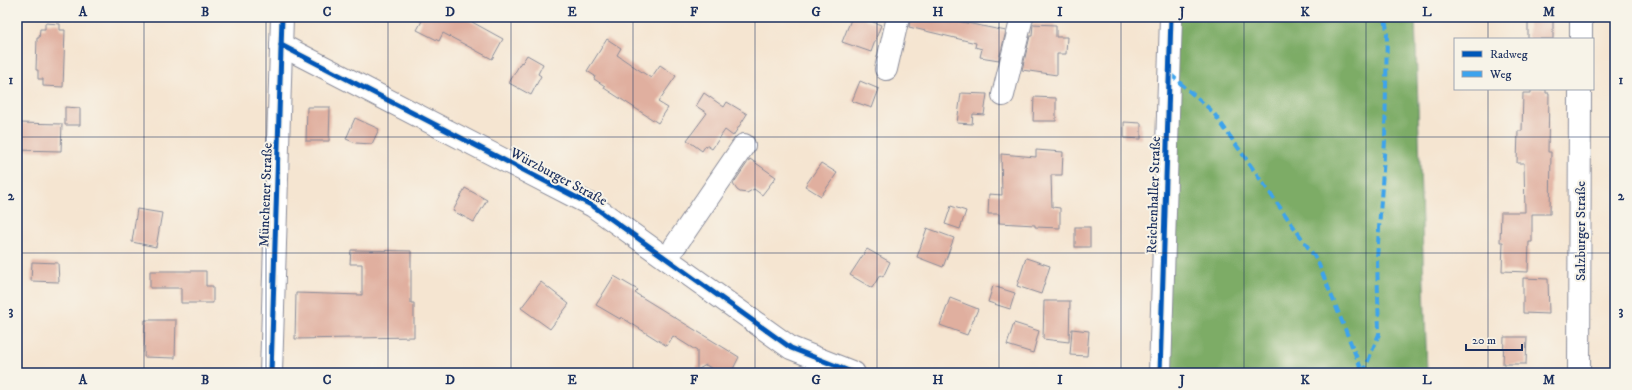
<svg xmlns="http://www.w3.org/2000/svg" width="1632" height="390" font-family="'IM FELL DW Pica',serif">
	<style>
		.forest { fill: #7dac66; stroke: #4c6e62 }
		.building { fill: #e0af9f }
		.lines { fill: none; stroke-linecap: round; stroke-linejoin: round }
		.minor-casing { stroke: #888a98; stroke-width: 24 }
		.minor { stroke: #fff; stroke-width: 22 }
		.quiet { stroke: #3da3ed; stroke-width: 4; stroke-dasharray: 8 4; stroke-linecap: butt }
		.cycleway-casing { stroke: #f7f3e8; stroke-width: 8 }
		.cycleway { stroke: #0057b8; stroke-width: 5 }
		.grid { fill: none; stroke: #1b2f5e; stroke-width: 1; stroke-opacity: 0.55 }
		.labels { text-anchor: middle; stroke-width: 4; stroke-linejoin: round; paint-order: stroke }
		.street-label { font-size: 14px; fill: #1b2f5e; stroke: #f7f3e8 }
		.neatline { fill: none; stroke: #1b2f5e; stroke-width: 1.5 }
		.grid-label { font-size: 13px; text-anchor: middle; font-weight: bold; fill: #1b2f5e }
	</style>
	<rect width="100%" height="100%" fill="#f7f3e8"/>
	<filter id="ink" filterUnits="userSpaceOnUse"><feTurbulence type="fractalNoise" baseFrequency=".025" numOctaves="2"/><feDisplacementMap in="SourceGraphic" scale="8" xChannelSelector="R" yChannelSelector="G"/><feConvolveMatrix kernelMatrix="1 2 1 2 8 2 1 2 1" color-interpolation-filters="sRGB"/></filter>
	<filter id="wash" filterUnits="userSpaceOnUse"><feTurbulence type="fractalNoise" baseFrequency=".012" numOctaves="4" result="noise"/><feDisplacementMap in="SourceGraphic" scale="16" xChannelSelector="R" yChannelSelector="G"/><feGaussianBlur stdDeviation="0.9" result="paint"/><feColorMatrix in="noise" values="0 0 0 0 0 0 0 0 0 0 0 0 0 0 0 0 0 1.4 0 .05"/><feComposite in="paint" operator="in"/></filter>
	<g filter="url(#wash)">
		<rect width="100%" height="100%" fill="#f5e5d1"/>
		<polygon class="forest" points="1167,17 1415,17 1427,373 1157,373"/>
		<g id="blocks">
			<g class="building">
				<polygon points="414,17 463,17 503,39 492,59 443,33 439,41 417,30 422,21"/>
				<polygon points="852,17 860,17 881,25 871,52 842,42"/>
				<polygon points="910,17 958,17 957,21 1006,31 999,60 980,57 982,49 975,47 976,43 909,27"/>
				<rect x="1528" y="17" width="25" height="22"/>
				<polygon points="45,23 60,24 60,30 65,30 63,87 43,86 43,79 38,79 38,70 36,70 37,38 39,38 40,29 45,29"/>
				<polygon points="1033,24 1056,25 1056,37 1067,37 1066,54 1057,54 1057,75 1022,70 1030,36 1032,36"/>
				<polygon points="607,39 621,48 617,55 651,78 660,65 676,76 658,102 668,108 658,123 604,88 605,86 594,79 595,76 587,71"/>
				<polygon points="527,55 543,64 538,74 541,76 531,95 509,83 521,62 522,63"/>
				<polygon points="860,81 879,89 872,108 852,101"/>
				<polygon points="1531,89 1546,89 1546,93 1549,93 1548,152 1551,152 1550,214 1532,214 1532,242 1529,242 1528,272 1502,271 1503,242 1500,242 1501,212 1525,212 1524,163 1517,163 1518,131 1522,131 1523,93 1531,93"/>
				<polygon points="704,93 724,107 727,102 747,114 733,136 725,130 712,149 706,145 702,151 687,140 707,113 696,106"/>
				<polygon points="961,93 987,94 984,115 973,114 972,124 957,123"/>
				<polygon points="1034,97 1056,98 1056,121 1033,121"/>
				<polygon points="65,107 80,108 80,125 65,125"/>
				<polygon points="307,107 330,107 329,141 306,141"/>
				<polygon points="355,118 379,129 372,144 356,143 346,139"/>
				<polygon points="1124,122 1141,123 1141,139 1124,138"/>
				<polygon points="18,123 62,124 61,151 17,150"/>
				<polygon points="1036,150 1063,152 1062,175 1051,175 1052,207 1060,208 1060,228 1035,227 1035,225 999,223 999,214 988,214 989,194 1002,195 1001,154 1036,157"/>
				<polygon points="750,159 776,177 762,195 754,189 747,193 740,192 737,190 733,184"/>
				<polygon points="821,163 837,173 821,196 805,186"/>
				<polygon points="465,188 487,200 474,222 453,211"/>
				<polygon points="951,206 966,211 960,229 945,224"/>
				<polygon points="137,209 162,213 156,247 132,242"/>
				<rect x="1075" y="227" width="15" height="20"/>
				<polygon points="927,228 954,238 943,267 917,257"/>
				<polygon points="867,249 890,262 883,277 880,275 872,288 850,275"/>
				<polygon points="351,250 411,251 411,303 414,303 414,337 295,339 296,293 362,295 362,264 350,264"/>
				<polygon points="1026,258 1050,266 1041,294 1017,286"/>
				<polygon points="32,262 58,263 59,282 31,281"/>
				<polygon points="150,271 206,271 206,286 213,286 213,303 181,303 181,288 150,288"/>
				<polygon points="614,276 638,290 635,293 739,357 731,373 719,373 706,365 697,370 697,351 673,336 667,346 621,317 620,319 596,305"/>
				<polygon points="1523,278 1548,279 1549,314 1523,313"/>
				<polygon points="541,282 569,304 550,329 521,308"/>
				<polygon points="993,286 1015,293 1010,309 988,302"/>
				<polygon points="950,298 978,309 967,335 940,325"/>
				<polygon points="1044,301 1070,301 1069,342 1043,339"/>
				<polygon points="145,320 176,320 175,358 144,357"/>
				<polygon points="1014,323 1039,331 1033,353 1007,345"/>
				<polygon points="1072,329 1089,331 1087,356 1070,355"/>
				<polygon points="1504,337 1527,337 1526,364 1503,364"/>
			</g>
		</g>
	</g>
	<g filter="url(#ink)">
		<use href="#blocks" fill-opacity="0" stroke="#888a98" stroke-width="1"/>
		<g class="lines">
			<defs>
				<g id="minor">
					<polyline points="1581,39 1581,17"/>
					<polyline points="281,45 593,206 791,348 854,373"/>
					<polyline points="886,69 898,17"/>
					<polyline points="1003,95 1022,17"/>
					<polyline points="675,246 744,145"/>
					<polyline points="271,373 282,17"/>
					<polyline points="1160,373 1171,17"/>
					<polyline points="1579,373 1580,89"/>
				</g>
			</defs>
			<use href="#minor" class="minor-casing"/>
			<use href="#minor" class="minor"/>
			<g class="quiet">
				<polyline points="1170,74 1213,112 1317,260 1363,373"/>
				<polyline points="1363,373 1379,334 1377,258 1385,141 1387,31 1385,17"/>
			</g>
			<defs>
				<g id="cycleway">
					<polyline points="281,45 593,206 791,348 854,373"/>
					<polyline points="271,373 282,17"/>
					<polyline points="1160,373 1171,17"/>
				</g>
			</defs>
			<use href="#cycleway" class="cycleway-casing"/>
			<use href="#cycleway" class="cycleway"/>
		</g>
	</g>
	<path class="grid" d="M144,17v356M266,17v356M388,17v356M511,17v356M633,17v356M755,17v356M877,17v356M999,17v356M1121,17v356M1244,17v356M1366,17v356M1488,17v22M1488,89v284M17,137h1598M17,253h1598"/>
	<g class="labels">
		<g class="street-label">
			<text transform="translate(559 176) rotate(28)" y="5">Würzburger Straße</text>
			<text transform="translate(265 195) rotate(-88)" y="5">Münchener Straße</text>
			<text transform="translate(1153 195) rotate(-88)" y="5">Reichenhaller Straße</text>
			<text transform="translate(1580 231) rotate(-90)" y="5">Salzburger Straße</text>
		</g>
	</g>
	<rect width="1632" height="390" fill="none" stroke="#f7f3e8" stroke-width="44"/>
	<rect x="1454" y="38" width="140" height="52" fill="#f7f3e8" stroke="#9fa5b1"/>
	<rect x="1462" y="51" width="20" height="6" fill="#0057b8" stroke="#9fa5b1"/>
	<text x="1490" y="58" font-size="12" fill="#1b2f5e">Radweg</text>
	<rect x="1462" y="71" width="20" height="6" fill="#3da3ed" stroke="#9fa5b1"/>
	<text x="1490" y="78" font-size="12" fill="#1b2f5e">Weg</text>
	<path d="M1466 344v6h56v-6" fill="none" stroke="#1b2f5e" stroke-width="2"/>
	<text x="1472" y="344" font-size="12" fill="#1b2f5e" stroke="#f7f3e8" stroke-width="3" paint-order="stroke">20 m</text>
	<rect x="22" y="22" width="1588" height="346" class="neatline"/>
	<g class="grid-label">
		<text x="83" y="16">A</text>
		<text x="205" y="16">B</text>
		<text x="327" y="16">C</text>
		<text x="450" y="16">D</text>
		<text x="572" y="16">E</text>
		<text x="694" y="16">F</text>
		<text x="816" y="16">G</text>
		<text x="938" y="16">H</text>
		<text x="1060" y="16">I</text>
		<text x="1182" y="16">J</text>
		<text x="1305" y="16">K</text>
		<text x="1427" y="16">L</text>
		<text x="1549" y="16">M</text>
		<text x="11" y="84">1</text>
		<text x="1621" y="84">1</text>
		<text x="11" y="200">2</text>
		<text x="1621" y="200">2</text>
		<text x="11" y="315">3</text>
		<text x="1621" y="315">3</text>
		<text x="83" y="384">A</text>
		<text x="205" y="384">B</text>
		<text x="327" y="384">C</text>
		<text x="450" y="384">D</text>
		<text x="572" y="384">E</text>
		<text x="694" y="384">F</text>
		<text x="816" y="384">G</text>
		<text x="938" y="384">H</text>
		<text x="1060" y="384">I</text>
		<text x="1182" y="384">J</text>
		<text x="1305" y="384">K</text>
		<text x="1427" y="384">L</text>
		<text x="1549" y="384">M</text>
	</g>
</svg>
